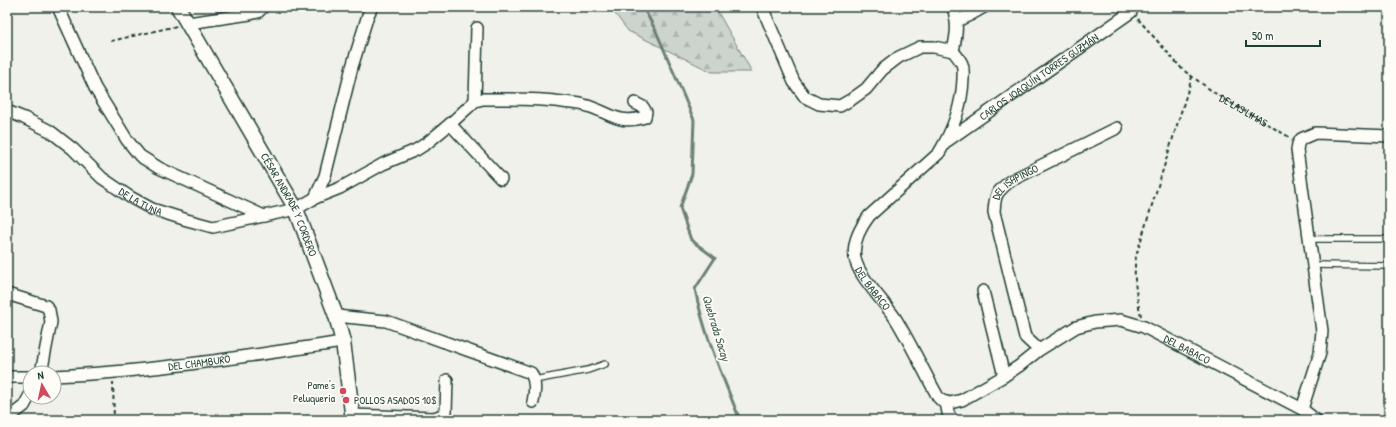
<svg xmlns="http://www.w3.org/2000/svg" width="1396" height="427" font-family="'Patrick Hand',sans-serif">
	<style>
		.forest { fill: url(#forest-firs); stroke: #768880 }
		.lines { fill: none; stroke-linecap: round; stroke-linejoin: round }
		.stream { stroke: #6c8077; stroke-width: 3 }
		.service-casing { stroke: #1f3d34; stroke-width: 8 }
		.minor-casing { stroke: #1f3d34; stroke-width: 14 }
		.tertiary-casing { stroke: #1f3d34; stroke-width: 17 }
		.path { stroke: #1f3d34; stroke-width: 2; stroke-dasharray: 4 3; stroke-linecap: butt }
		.service { stroke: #fdfcf7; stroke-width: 5.5 }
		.minor { stroke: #fdfcf7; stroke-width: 11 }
		.tertiary { stroke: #fdfcf7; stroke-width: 14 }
		.poi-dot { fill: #d1495b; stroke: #fdfcf7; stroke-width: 1.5 }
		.labels { text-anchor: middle; stroke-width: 3.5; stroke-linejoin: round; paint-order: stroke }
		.street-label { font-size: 11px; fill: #1f3d34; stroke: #fdfcf7 }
		.poi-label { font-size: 11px; fill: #1f3d34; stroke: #fdfcf7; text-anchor: end }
		.water-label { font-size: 12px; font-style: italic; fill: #455e56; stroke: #fdfcf7 }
	</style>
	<defs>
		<pattern id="forest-firs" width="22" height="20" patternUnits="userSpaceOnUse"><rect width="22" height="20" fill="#cdd3cd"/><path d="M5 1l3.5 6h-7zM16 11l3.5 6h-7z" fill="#b0b6b1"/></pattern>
	</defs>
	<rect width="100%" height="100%" fill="#f0f1eb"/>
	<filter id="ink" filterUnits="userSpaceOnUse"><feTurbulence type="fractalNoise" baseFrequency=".025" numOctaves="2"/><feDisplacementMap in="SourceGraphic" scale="8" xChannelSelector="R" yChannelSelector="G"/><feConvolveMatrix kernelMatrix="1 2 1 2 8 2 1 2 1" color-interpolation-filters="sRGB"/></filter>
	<g filter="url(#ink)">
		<polygon class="forest" points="610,7 715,7 752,72 712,72 628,31"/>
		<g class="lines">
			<path class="stream" d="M643,7l13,24 38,89 -2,54 -12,34 11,32 24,18 -20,31c9,46 28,88 45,131"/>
			<defs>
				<g id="service">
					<polyline points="1310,239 1389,239"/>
					<polyline points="1313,265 1389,266"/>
					<polyline points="534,380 588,370 605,364"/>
				</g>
				<g id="minor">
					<polyline points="58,7 95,88 127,140 140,156 159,168 264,216"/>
					<path id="s2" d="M762,7l32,75 11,15 14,7 21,2 12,-7 14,-10 16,-19 17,-13 21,-10h14l19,4c3,4 7,8 9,13 2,5 1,10 1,15 -1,28 -10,51 -24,74l-70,63c-9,12 -17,27 -14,42 3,19 32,46 42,63 15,25 27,51 41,76l4,4 8,2 12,-3 42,-24 15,-10 20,-16 37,-23 19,-5 26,-2 23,7 158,82 14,11"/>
					<path d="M953,7c5,17 4,26 0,44"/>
					<polyline points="957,21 970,15 984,7"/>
					<polyline points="188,23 250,14 258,12 263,7"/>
					<polyline points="475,101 477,28"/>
					<path id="s3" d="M7,111l17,7 26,13 23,18 29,29 28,19 22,12 35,11 26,7 83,-18 19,-11 10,-22 27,-109 16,-52 4,-8"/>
					<polyline points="450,124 501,179"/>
					<path id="s4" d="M947,141l184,-129"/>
					<path d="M315,198l25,-10 43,-24 33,-14 11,-7 23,-19 25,-23 8,-2c25,0 56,-1 80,3 7,1 15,1 21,3 25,6 33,21 61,12l1,-5 -3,-5 -8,-4"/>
					<polyline points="983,291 1004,376"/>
					<polyline points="7,294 46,306 49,310 51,322 41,373"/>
					<path d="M336,316l50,5 145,52c5,10 4,18 2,29"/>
					<path id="s5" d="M1039,350l-14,-13 -31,-125c1,-18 2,-19 16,-31l107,-53"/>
					<path id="s6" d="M54,376c97,-4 193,-20 289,-34"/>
					<polyline points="7,377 30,377"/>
					<polyline points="946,402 948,413 952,420"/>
					<polyline points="1302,409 1320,353 1322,331 1297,150 1298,144 1301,139 1315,133 1389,136"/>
					<polyline points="352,415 434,418 440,416 446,412 447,380"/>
					<polyline points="7,419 24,406 30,395"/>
				</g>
				<g id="tertiary">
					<path id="s7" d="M178,7l118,202 40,107 7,26 10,78"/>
				</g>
			</defs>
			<use href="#service" class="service-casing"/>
			<use href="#minor" class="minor-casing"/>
			<use href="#tertiary" class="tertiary-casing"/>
			<g class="path">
				<path id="s1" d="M1138,19l45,51 36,26 72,42"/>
				<polyline points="111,41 177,26"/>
				<path d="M1141,316c-5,-21 -8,-39 -5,-60l56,-179"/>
				<polyline points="113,382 114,420"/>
			</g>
			<use href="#service" class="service"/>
			<use href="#minor" class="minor"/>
			<use href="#tertiary" class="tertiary"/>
		</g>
	</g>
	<g class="poi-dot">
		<circle cx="343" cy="391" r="4"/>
		<circle cx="346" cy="400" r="4"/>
	</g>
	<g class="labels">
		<g class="street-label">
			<text dy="4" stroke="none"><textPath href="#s4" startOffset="112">CARLOS JOAQUÍN TORRES GUZMÁN</textPath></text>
			<text dy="4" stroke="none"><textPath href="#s1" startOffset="141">DE LAS LIMAS</textPath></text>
			<text dy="4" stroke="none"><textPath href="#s5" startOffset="188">DEL ISHPINGO</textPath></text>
			<text dy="4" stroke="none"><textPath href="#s3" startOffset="163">DE LA TUNA</textPath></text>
			<text dy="4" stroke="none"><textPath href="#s7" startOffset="227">CÉSAR ANDRADE Y CORDERO</textPath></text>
			<text dy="4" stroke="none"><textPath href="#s2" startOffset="556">DEL BABACO</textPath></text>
			<text dy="4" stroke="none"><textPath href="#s2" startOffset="963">DEL BABACO</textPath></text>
			<text dy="4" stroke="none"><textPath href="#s6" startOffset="146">DEL CHAMBURO</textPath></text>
		</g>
		<g class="poi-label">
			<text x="335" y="389">Pame's<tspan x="335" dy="13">Peluqueria</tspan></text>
			<text x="354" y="404" text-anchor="start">POLLOS ASADOS 10$</text>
		</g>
		<g class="water-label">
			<text transform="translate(716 328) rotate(73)" y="4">Quebrada Sacay</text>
		</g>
	</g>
	<rect width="1396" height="427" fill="none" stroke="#fdfcf7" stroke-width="24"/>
	<rect x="12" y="12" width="1372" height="403" fill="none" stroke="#1f3d34" stroke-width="1.5" filter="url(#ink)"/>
	<g transform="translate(42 385) rotate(351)"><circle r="19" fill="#fdfcf7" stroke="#a4b0a9"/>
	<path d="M0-3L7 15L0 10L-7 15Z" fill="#d1495b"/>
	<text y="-6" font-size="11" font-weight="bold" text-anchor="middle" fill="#1f3d34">N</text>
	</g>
	<path d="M1246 40v6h74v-6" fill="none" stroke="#1f3d34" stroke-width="2"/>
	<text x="1252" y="40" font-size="12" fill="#1f3d34" stroke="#fdfcf7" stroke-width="3" paint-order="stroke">50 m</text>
</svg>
